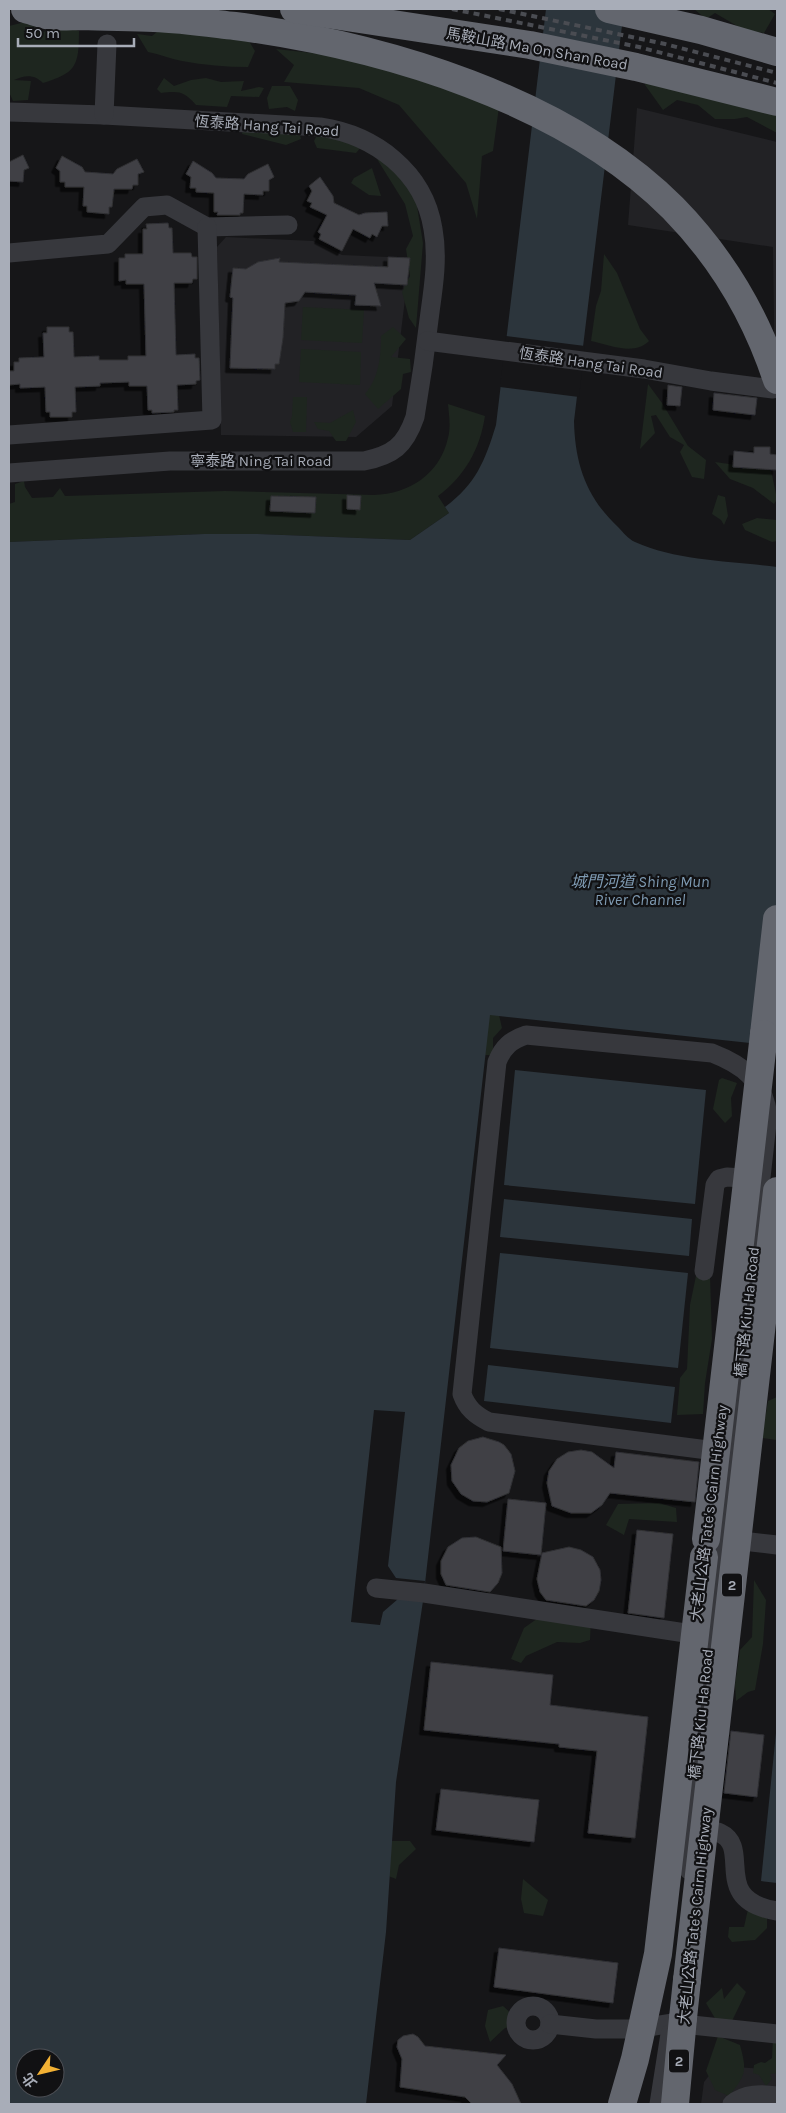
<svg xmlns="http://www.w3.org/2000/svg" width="786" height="2113" font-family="Karla,'Noto Sans TC',sans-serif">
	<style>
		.built { fill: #222225 }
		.green { fill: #1e261f }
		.water { fill: #2c353c; fill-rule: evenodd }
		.pier { fill: #161618 }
		.building { fill: #404145; stroke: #303034; filter: url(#shadow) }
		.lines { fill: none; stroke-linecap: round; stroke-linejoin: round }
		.minor { stroke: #37383d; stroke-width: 19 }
		.highway { stroke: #63666e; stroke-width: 28 }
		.rail { stroke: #4a4c52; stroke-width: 4; stroke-dasharray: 6 5; stroke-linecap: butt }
		.highway-bridge { stroke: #63666e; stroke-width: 28 }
		.labels { text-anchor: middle; stroke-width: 4.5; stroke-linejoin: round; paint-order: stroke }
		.shield { fill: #111113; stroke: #7b7e86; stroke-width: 1 }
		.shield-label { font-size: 14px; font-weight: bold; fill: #a8adb8 }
		.street-label { font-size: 15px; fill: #a8adb8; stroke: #111113 }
		.water-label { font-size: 16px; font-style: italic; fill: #7f9bb3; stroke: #111113 }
	</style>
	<defs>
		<filter id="shadow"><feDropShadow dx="-4.5" dy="4.5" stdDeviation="0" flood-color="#0009"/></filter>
	</defs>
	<rect width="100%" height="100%" fill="#161618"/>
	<g class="built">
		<polygon points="637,108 777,142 777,385 775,384 773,247 628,225"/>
		<polygon points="226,237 313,241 342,255 410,258 392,406 356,437 221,435 217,247"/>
		<polygon points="722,2066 777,2070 777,2104 701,2104 704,2082 712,2072"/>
	</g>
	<g class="green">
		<polygon points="694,9 768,9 775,14 764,33 744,30 715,13 706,19"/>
		<path d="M25,22l19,10 12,-9 23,8c0,35 -3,42 -36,52 -9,-9 -18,-8 -29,-3l17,1 -3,19 -15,1 -4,-9v-66z"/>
		<path d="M163,27l84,11 8,13 -7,16c-22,0 -44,-2 -66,-6 -12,-2 -22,-7 -34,-9l-11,-18 15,2z"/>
		<polygon points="276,49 349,57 499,107 493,151 482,156 477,219 466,183 399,105 359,88 284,82 294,65"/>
		<path d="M164,78l10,8 17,-6 15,-2 15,4 23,-1 -3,10 18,-4 5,1 -5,9 -28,-1 -4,11 -31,-2c-12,-14 -17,-14 -35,-12l-4,-4z"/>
		<polygon points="647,78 777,98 777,133 747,117 735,119 715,119 698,105 677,100 663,110 645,85"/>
		<polygon points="272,86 290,86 298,100 295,111 287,107 269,109 267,98"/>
		<polygon points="243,130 300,135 301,139 286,145 242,134"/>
		<polygon points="329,133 361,147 356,153 317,148 314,141 317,135"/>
		<polygon points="377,159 392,164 416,200 423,243 416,328 409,318 402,292 410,276 406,249 413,236 405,204"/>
		<polygon points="372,168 381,196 369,195 351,183 354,178"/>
		<path d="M604,254l13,19 23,56 9,12c-15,15 -39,4 -58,0l5,-35 5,-15z"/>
		<polygon points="303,307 364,310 362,343 301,340"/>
		<path d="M393,327l13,12 -15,18 19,2 1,13 -8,2 -2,15 -23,20 -13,-15c14,-16 16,-38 16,-58z"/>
		<polygon points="301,349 361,352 360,385 299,382"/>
		<polygon points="648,384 662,403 688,446 706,460 704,479 692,477 680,452 684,445 670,437 656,415 651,416 655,433 640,449"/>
		<polygon points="293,397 307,397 306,432 293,432 290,422 292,416"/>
		<path d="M448,404l37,12c-5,33 -20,60 -47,80l11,17 -39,27 -152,-6h-54l-195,8v-38l6,-2v-18l9,-3 1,6 7,11 21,-1 7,-9 5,8 160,-5 149,4c35,-1 66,-21 74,-57 3,-11 1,-23 0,-34z"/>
		<polygon points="353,410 356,422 346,441 336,441 329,431 318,429 314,422 330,423"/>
		<polygon points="715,462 771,470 777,499 774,504 753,488 730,479"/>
		<polygon points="718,495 725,497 728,516 724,525 721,520 712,514"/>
		<polygon points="757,518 777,520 777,541 772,542 745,530 742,524"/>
		<polygon points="485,1003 499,1015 502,1028 493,1038 493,1055 480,1055"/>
		<polygon points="722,1078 737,1083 731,1098 732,1116 725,1123 713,1109 719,1080"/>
		<polygon points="698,1266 710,1275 712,1339 705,1383 703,1414 677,1415 680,1378 687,1369 690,1305"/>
		<polygon points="777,1397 777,1440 762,1438 768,1401"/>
		<polygon points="659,1503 676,1508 677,1522 629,1519 624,1535 606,1525 618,1504"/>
		<polygon points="754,1580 766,1600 763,1644 755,1690 748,1692 736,1701 735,1684 740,1650 752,1637"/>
		<polygon points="548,1611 591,1618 590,1640 580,1643 557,1642 526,1656 521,1663 511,1659 524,1628"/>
		<polygon points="380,1841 410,1841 416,1849 399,1865 396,1879 378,1872"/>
		<polygon points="523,1879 548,1900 543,1916 524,1913 521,1899"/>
		<polygon points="748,1909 767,1918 767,1928 755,1940 732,1942 728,1937 729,1927 744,1927"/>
		<polygon points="737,1983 746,1992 732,2021 716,2020 706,2003 722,1988 724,1999"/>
		<polygon points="503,2006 524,2025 505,2028 490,2042 485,2026 488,2010"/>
		<polygon points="777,2030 777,2073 770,2074 772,2079 766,2086 759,2075 753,2073 754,2065 761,2062 765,2063 772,2058 773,2038"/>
		<path d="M718,2036l22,9c7,26 6,30 -11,51l-14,-6 -9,-19z"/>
	</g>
	<g class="water">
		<path d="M546,9h78l-50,412c1,43 12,76 44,106 5,5 10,12 17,15 42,19 97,19 142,25v479l-287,-31 -67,586 -27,181 -10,150 -20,172h-357v-1562l195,-8h54l152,6 39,-27 -4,-6c31,-23 40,-46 51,-82zM25,2058h30v30h-30z"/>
		<polygon points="515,1070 706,1090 695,1204 504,1185"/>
		<polygon points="504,1199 692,1219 689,1256 500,1237"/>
		<polygon points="500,1253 688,1273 678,1368 490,1348"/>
		<polygon points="488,1365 675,1387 671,1423 484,1401"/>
		<polygon points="777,1723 777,1883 761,1881"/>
	</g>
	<g class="pier">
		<polygon points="506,336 585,346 579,397 500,387"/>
		<polygon points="374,1410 405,1412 388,1566 396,1578 425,1581 423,1601 398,1599 383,1612 380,1625 351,1622"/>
	</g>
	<g class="building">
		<polygon points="23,155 29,168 24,170 23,182 9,181 9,162"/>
		<polygon points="62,156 82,167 85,172 113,174 117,169 137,159 144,172 138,174 138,185 133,185 132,189 114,189 112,207 109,207 109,214 87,212 87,206 83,206 84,187 65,187 65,182 60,182 60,171 56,168"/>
		<polygon points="193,161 212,173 216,178 244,179 248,174 268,164 274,177 269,180 269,191 263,191 263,195 244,194 243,213 240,213 240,215 217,215 218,212 214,212 214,193 196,192 196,188 190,188 191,177 186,174"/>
		<polygon points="320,177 333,196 334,203 359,215 365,213 387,212 388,226 382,226 377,237 372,234 370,238 353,229 342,251 319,239 321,234 318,232 327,215 310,207 312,203 307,201 312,191 309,186"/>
		<polygon points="168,223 169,228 172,228 173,253 191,253 192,257 197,257 197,279 193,279 192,283 174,283 175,320 176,355 195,354 195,358 199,358 200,380 196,381 196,384 177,385 178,410 174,410 174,412 152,413 152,410 148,410 147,386 129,386 129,382 100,383 100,386 75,387 76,412 72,412 72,417 50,417 50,412 46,412 45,387 20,388 20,384 9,385 9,371 14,371 14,362 19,362 19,358 44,357 43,333 47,333 47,327 69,327 69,332 73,332 74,357 99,356 99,360 128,360 128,356 146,356 144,284 126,284 126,280 119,281 119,258 125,258 125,254 143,254 143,229 147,229 146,224"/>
		<polygon points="388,257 410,258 407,285 374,283 381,306 355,305 356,295 305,292 299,301 285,303 283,338 279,364 275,364 275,369 230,368 233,298 230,297 233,268 246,269 258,262 280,258 279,262 388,267"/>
		<polygon points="668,385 682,387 680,406 667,405"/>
		<polygon points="714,393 757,398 755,415 713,410"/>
		<polygon points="754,447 770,447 770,454 777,455 777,470 733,467 734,451 754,453"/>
		<polygon points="347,495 361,496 360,510 347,509"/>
		<polygon points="271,496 316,497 315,513 270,511"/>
		<polygon points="483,1437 499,1442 504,1445 511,1454 515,1471 509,1493 487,1502 473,1501 461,1494 452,1481 451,1465 459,1448 468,1441"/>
		<polygon points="581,1450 592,1452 614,1468 616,1452 699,1462 695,1502 610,1493 602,1505 591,1513 571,1513 552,1506 547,1483 549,1471 557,1459 568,1452"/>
		<polygon points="508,1499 546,1503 541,1555 503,1551"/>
		<polygon points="637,1530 673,1534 664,1618 628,1613"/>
		<polygon points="476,1537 501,1547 502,1573 498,1583 490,1592 446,1585 441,1574 441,1561 448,1547 462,1538"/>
		<polygon points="569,1547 581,1550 593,1557 600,1570 601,1580 599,1591 594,1600 586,1606 546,1600 540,1592 537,1579 542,1553"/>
		<polygon points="431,1662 553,1675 550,1705 648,1717 635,1838 588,1833 597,1751 559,1747 559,1744 424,1730"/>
		<polygon points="731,1731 764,1735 757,1797 724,1793"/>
		<polygon points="441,1789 539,1800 534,1842 436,1830"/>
		<polygon points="499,1948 618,1963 613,2003 494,1987"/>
		<polygon points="413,2034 418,2037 425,2046 506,2055 497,2065 512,2084 521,2104 472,2104 465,2097 400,2087 402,2059 397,2047 398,2040 403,2036"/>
	</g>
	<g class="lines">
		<g class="minor">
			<path d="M9,112l95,3 216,12c55,8 104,45 113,102 5,27 1,55 -3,83 -4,35 -9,70 -15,105 -10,29 -22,38 -51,44h-194l-161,12"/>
			<polyline points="104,115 107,44"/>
			<polyline points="9,253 108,244 144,207 167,205 207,227 288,225"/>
			<polyline points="427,341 644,369 711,381 773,389"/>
			<polyline points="9,435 212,420 207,227"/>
			<polyline points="704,1271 715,1185 719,1179 727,1177 758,1179"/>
			<polyline points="725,1539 777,1545"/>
			<polyline points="376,1588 424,1593 705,1636"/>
			<path d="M693,1830c8,0 20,-1 27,3 33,15 -11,67 57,78"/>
			<path d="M689,1870l-1,-41 80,-714c-5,-35 -25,-50 -56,-62l-186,-18c-15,5 -23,12 -29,27l-35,332c5,14 13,21 27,28l242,31"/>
			<circle cx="533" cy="2023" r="17"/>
			<polyline points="550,2024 596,2029 635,2029 673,2023 777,2034"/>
			<polyline points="659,2104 670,2034"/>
			<path d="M732,2104c13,-11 30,-10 45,-8"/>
		</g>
		<g class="highway">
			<path d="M25,9c8,2 17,6 26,7 10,1 21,0 31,0 24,1 48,1 72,2 27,1 55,5 81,8 149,20 329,73 438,182 48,49 83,108 104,172"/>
			<polyline points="294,9 530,45 636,67 777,102"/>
			<polyline points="609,9 701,30 777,52"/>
			<polyline points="764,1034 777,919"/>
			<polyline points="683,2018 687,1980"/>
		</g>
		<g class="rail">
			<polyline points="452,9 639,47 777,83"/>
			<polyline points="499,9 665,44 777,73"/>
		</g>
		<g class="highway-bridge">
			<polyline points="706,1539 764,1034"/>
			<polyline points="687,1980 777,1191"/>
			<polyline points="622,2104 635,2059 658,1954 704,1557"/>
			<polyline points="675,2104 683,2018"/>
		</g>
	</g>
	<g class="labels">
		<g class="shield">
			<rect x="722" y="1573.5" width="20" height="23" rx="4"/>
			<rect x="669" y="2049.5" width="20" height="23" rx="4"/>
		</g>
		<g class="shield-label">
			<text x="732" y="1590">2</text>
			<text x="679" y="2066">2</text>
		</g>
		<g class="street-label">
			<text transform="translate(537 49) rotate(10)" y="5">馬鞍山路 Ma On Shan Road</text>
			<text transform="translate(267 126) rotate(4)" y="5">恆泰路 Hang Tai Road</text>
			<text transform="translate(591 363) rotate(8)" y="5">恆泰路 Hang Tai Road</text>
			<text x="261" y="466">寧泰路 Ning Tai Road</text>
			<text transform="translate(747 1312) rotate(-84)" y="5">橋下路 Kiu Ha Road</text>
			<text transform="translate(709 1513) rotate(-83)" y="5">大老山公路 Tate's Cairn Highway</text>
			<text transform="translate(701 1714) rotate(-84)" y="5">橋下路 Kiu Ha Road</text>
			<text transform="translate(695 1916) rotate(-84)" y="5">大老山公路 Tate's Cairn Highway</text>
		</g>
		<g class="water-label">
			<text x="640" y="887">城門河道 Shing Mun<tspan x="640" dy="18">River Channel</tspan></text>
		</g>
	</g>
	<rect width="786" height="2113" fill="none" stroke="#a8adb8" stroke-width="20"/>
	<g transform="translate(40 2073) rotate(235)"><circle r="24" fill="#111113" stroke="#4d4f55"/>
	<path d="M0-4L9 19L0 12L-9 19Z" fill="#f2b134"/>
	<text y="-8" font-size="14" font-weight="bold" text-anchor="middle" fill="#a8adb8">北</text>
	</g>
	<path d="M18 38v8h116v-8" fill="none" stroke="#a8adb8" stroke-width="2.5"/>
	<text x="25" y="38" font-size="15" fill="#a8adb8" stroke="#111113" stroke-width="4" paint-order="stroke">50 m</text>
</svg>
